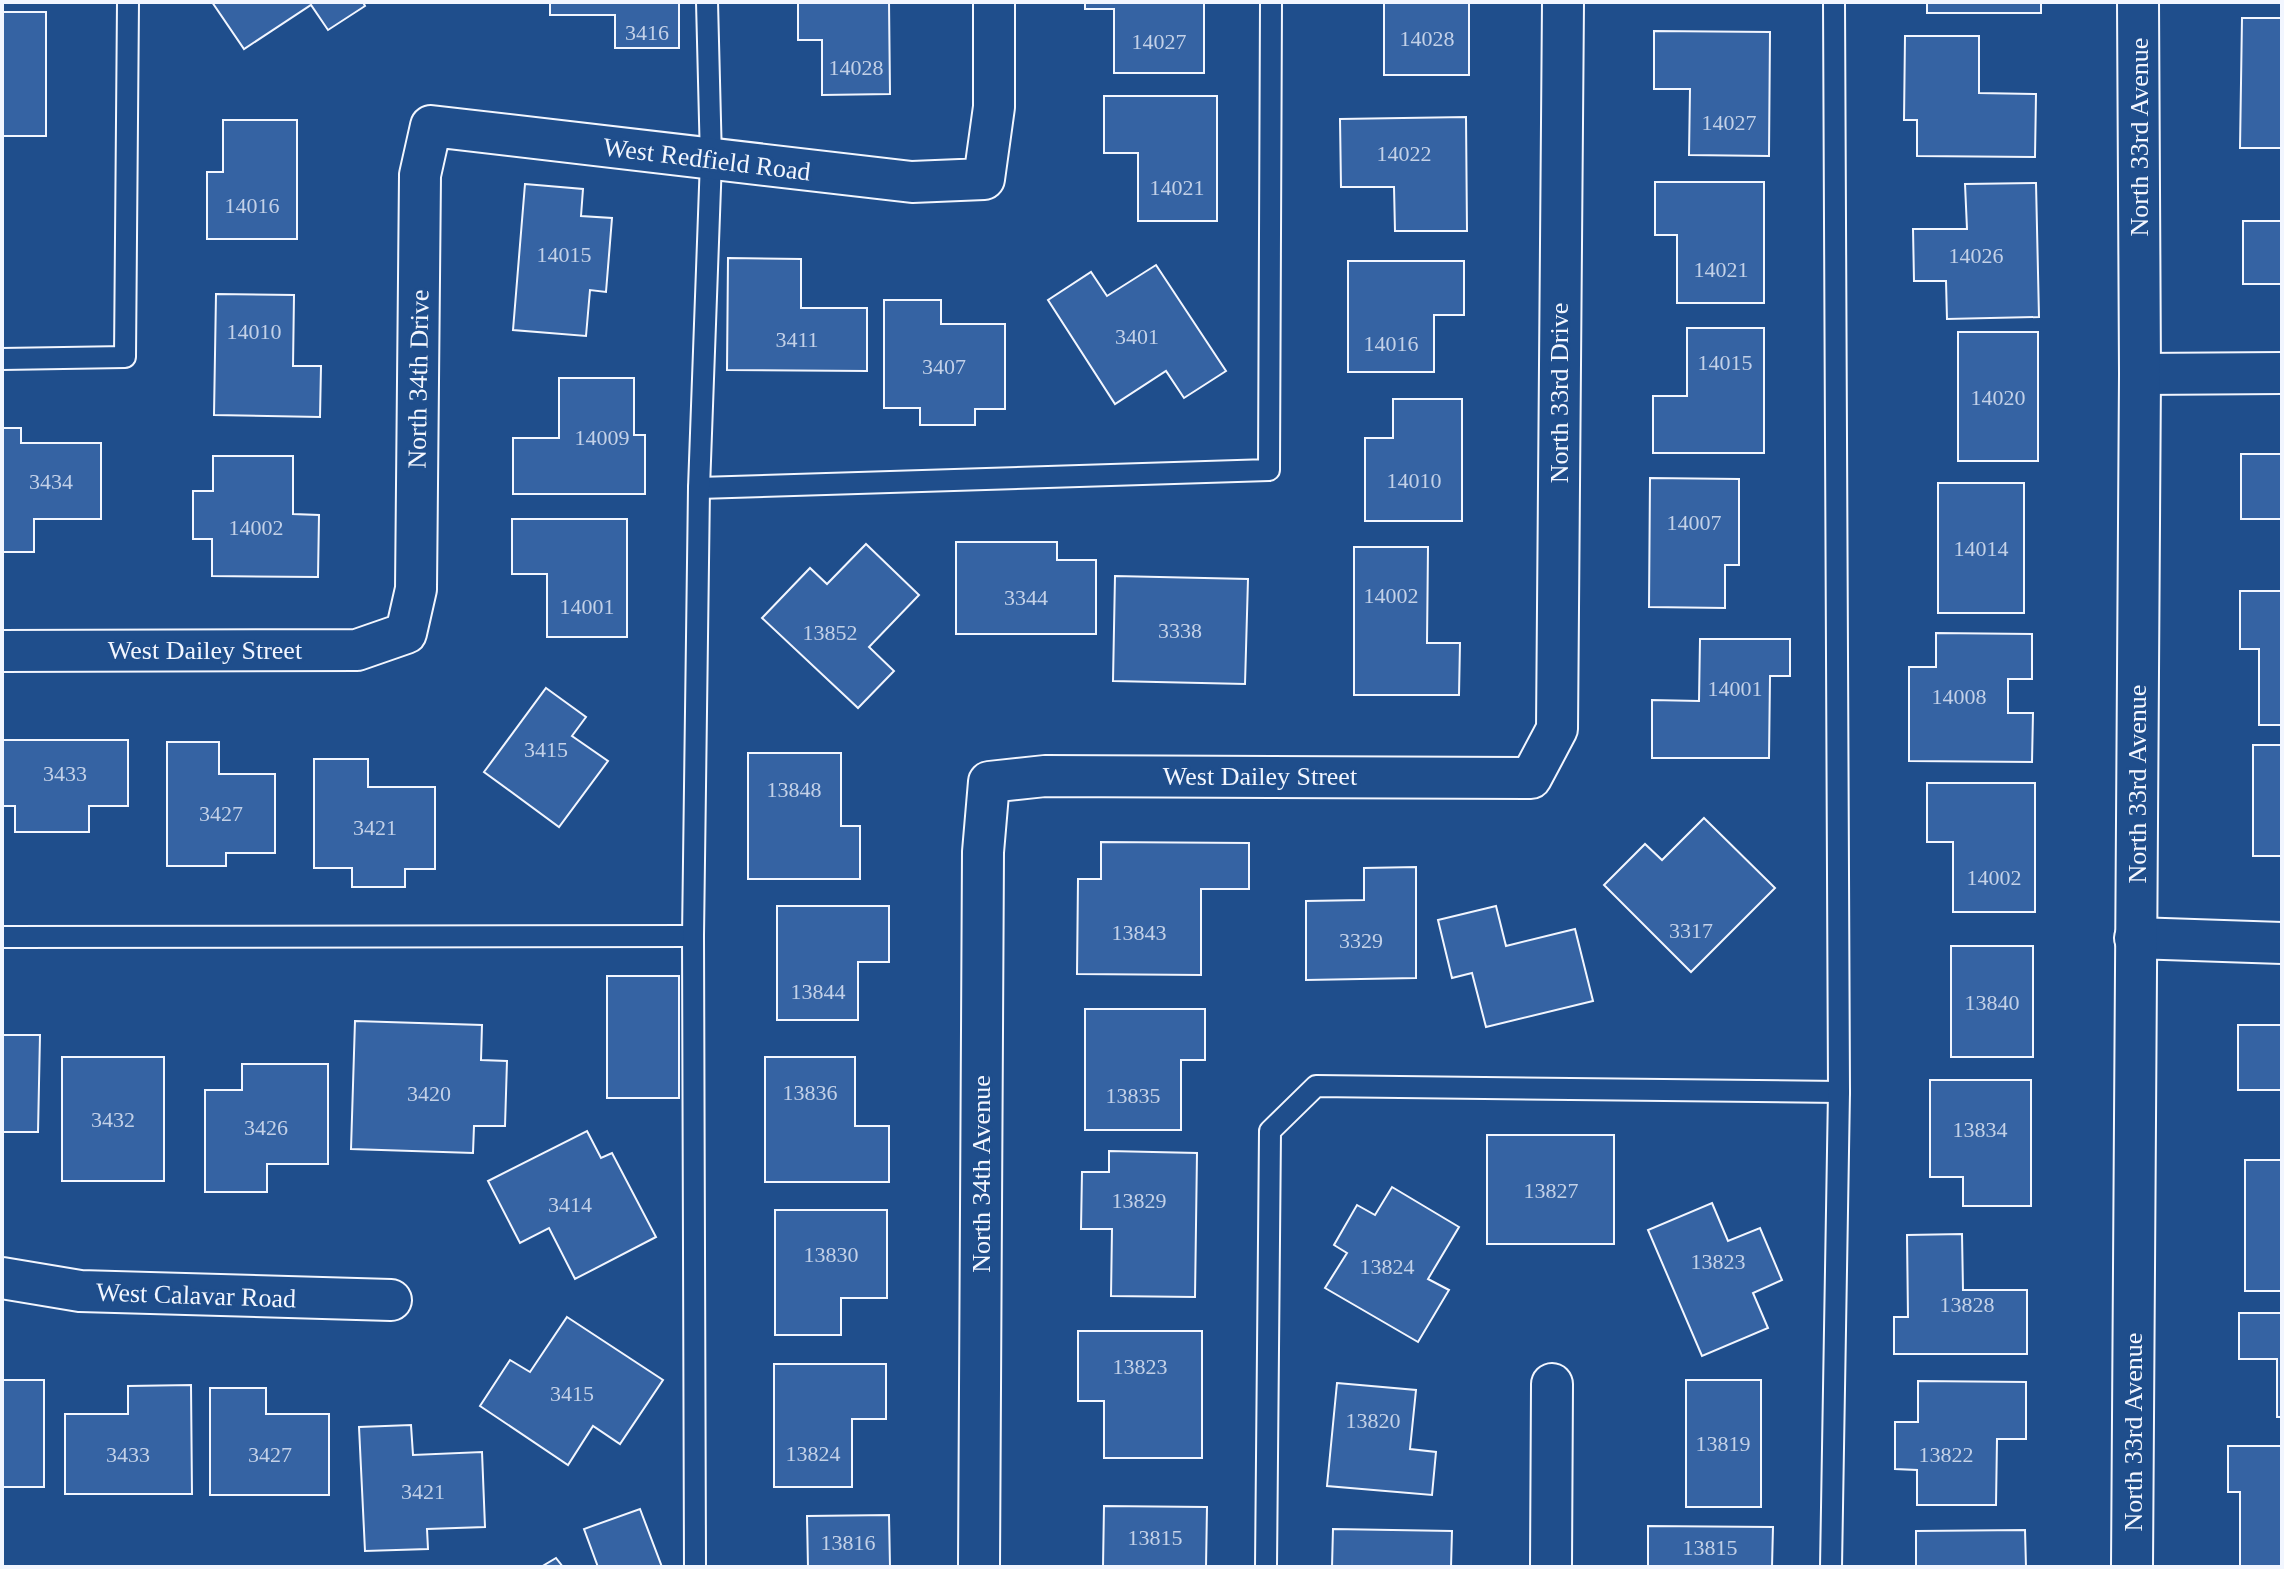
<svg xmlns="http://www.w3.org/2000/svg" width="2284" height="1569" font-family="'Times New Roman',serif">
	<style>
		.building { fill: #3563a3; stroke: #f2f6ff; stroke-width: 2 }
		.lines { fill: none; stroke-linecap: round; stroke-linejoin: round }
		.lane-casing { stroke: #f2f6ff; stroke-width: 24 }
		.street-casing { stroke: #f2f6ff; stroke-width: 44 }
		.lane { stroke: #1f4e8c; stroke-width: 20 }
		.street { stroke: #1f4e8c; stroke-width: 40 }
		.labels { text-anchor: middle; stroke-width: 6; stroke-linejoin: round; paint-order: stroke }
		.number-label { font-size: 22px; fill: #c3d1e8 }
		.street-label { font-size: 26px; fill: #f2f6ff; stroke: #1f4e8c }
	</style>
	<rect width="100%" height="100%" fill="#1f4e8c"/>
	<g class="building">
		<polygon points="212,2 363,2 365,6 328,30 311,5 244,49"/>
		<polygon points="550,2 679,2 679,48 615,48 615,15 550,15"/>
		<polygon points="798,2 889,2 890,94 822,95 822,40 798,40"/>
		<polygon points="1085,2 1204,2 1204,73 1114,73 1114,9 1085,9"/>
		<rect x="1384" y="2" width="85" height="73"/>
		<rect x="1927" y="2" width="114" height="11"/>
		<rect x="2" y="12" width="44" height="124"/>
		<polygon points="2242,18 2282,18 2282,148 2240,148"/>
		<polygon points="1654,31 1770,32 1769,156 1689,155 1690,89 1654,89"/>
		<polygon points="1905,36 1979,36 1979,93 2036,94 2035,157 1917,156 1917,120 1904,120"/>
		<polygon points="1104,96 1217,96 1217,221 1138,221 1138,153 1104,153"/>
		<polygon points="1466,117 1467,231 1395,231 1394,187 1341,187 1340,119"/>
		<polygon points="223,120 297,120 297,239 207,239 207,172 223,172"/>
		<polygon points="1655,182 1764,182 1764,303 1677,303 1677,235 1655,235"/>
		<polygon points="2036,183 2039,317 1947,319 1946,281 1914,281 1913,229 1967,229 1965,184"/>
		<polygon points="525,184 583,189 581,216 612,218 606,292 590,290 586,336 513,330"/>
		<rect x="2243" y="221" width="39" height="63"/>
		<polygon points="728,258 801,259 801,308 867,308 867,371 727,370"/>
		<polygon points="1348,261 1464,261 1464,315 1434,315 1434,372 1348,372"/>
		<polygon points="1156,265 1226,371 1184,398 1166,371 1115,404 1048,300 1091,272 1107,296"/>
		<polygon points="216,294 294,295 293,366 321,366 320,417 214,415"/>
		<polygon points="884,300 941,300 941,324 1005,324 1005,409 975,409 975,425 920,425 920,408 884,408"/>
		<polygon points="1687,328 1764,328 1764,453 1653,453 1653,396 1687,396"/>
		<rect x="1958" y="332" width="80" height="129"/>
		<polygon points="559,378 634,378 634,435 645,435 645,494 513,494 513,438 559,438"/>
		<polygon points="1393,399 1462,399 1462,521 1365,521 1365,438 1393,438"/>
		<polygon points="2,428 21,428 21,443 101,443 101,519 34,519 34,552 2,552"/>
		<rect x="2241" y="454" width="41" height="65"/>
		<polygon points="213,456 293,456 293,514 319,515 318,577 212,576 212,539 193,539 193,491 213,491"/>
		<polygon points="1650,478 1739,479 1739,565 1725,565 1725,608 1649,607"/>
		<rect x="1938" y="483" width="86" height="130"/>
		<polygon points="512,519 627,519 627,637 547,637 547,574 512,574"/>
		<polygon points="956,542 1057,542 1057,560 1096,560 1096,634 956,634"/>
		<polygon points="866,544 919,595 869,647 894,671 858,708 762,618 810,568 827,584"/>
		<polygon points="1354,547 1428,547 1427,643 1460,643 1459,695 1354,695"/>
		<polygon points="1115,576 1248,579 1245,684 1113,681"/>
		<polygon points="2240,591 2282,591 2282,725 2259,725 2259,649 2240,649"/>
		<polygon points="1936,633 2032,634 2032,679 2008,679 2008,713 2033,713 2032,762 1909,761 1909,667 1936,667"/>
		<polygon points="1700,639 1790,639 1790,676 1770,676 1769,758 1652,758 1652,700 1699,701"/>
		<polygon points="546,688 586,717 572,736 608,761 559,827 484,772"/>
		<polygon points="2,740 128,740 128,806 89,806 89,832 15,832 15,806 2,806"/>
		<polygon points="167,742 219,742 219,774 275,774 275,853 226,853 226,866 167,866"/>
		<rect x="2253" y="745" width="29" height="111"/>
		<polygon points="748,753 841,753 841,826 860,826 860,879 748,879"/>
		<polygon points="314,759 368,759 368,787 435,787 435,869 405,869 405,887 352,887 352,868 314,868"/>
		<polygon points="1927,783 2035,783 2035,912 1953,912 1953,842 1927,842"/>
		<polygon points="1704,818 1775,888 1691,972 1604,885 1645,844 1662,860"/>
		<polygon points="1101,842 1249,843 1249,889 1201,889 1201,975 1077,974 1078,879 1101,879"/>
		<polygon points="1416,867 1416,978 1306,980 1306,901 1364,900 1364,868"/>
		<polygon points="777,906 889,906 889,962 858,962 858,1020 777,1020"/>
		<polygon points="1496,906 1506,946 1575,929 1593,1001 1486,1027 1472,973 1452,978 1438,920"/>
		<rect x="1951" y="946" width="82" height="111"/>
		<rect x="607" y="976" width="72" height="122"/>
		<polygon points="1085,1009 1205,1009 1205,1060 1181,1060 1181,1130 1085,1130"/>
		<polygon points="355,1021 482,1025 481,1060 507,1061 505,1126 474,1126 473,1153 351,1149"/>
		<rect x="2238" y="1025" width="44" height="65"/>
		<polygon points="2,1035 40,1035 38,1132 2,1132"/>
		<rect x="62" y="1057" width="102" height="124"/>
		<polygon points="765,1057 855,1057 855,1126 889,1126 889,1182 765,1182"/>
		<polygon points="242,1064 328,1064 328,1164 267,1164 267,1192 205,1192 205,1090 242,1090"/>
		<polygon points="1930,1080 2031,1080 2031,1206 1963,1206 1963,1177 1930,1177"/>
		<polygon points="587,1131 601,1158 612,1153 656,1237 575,1279 549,1228 520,1243 488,1181"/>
		<rect x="1487" y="1135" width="127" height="109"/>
		<polygon points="1109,1151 1197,1153 1195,1297 1111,1296 1112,1229 1081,1229 1082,1172 1109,1172"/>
		<rect x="2245" y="1160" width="37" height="131"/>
		<polygon points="1392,1187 1459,1227 1428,1279 1449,1290 1418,1342 1325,1288 1347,1253 1334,1245 1357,1205 1375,1215"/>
		<polygon points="1712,1203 1728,1241 1760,1228 1782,1280 1753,1293 1768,1328 1702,1356 1648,1230"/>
		<polygon points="775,1210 887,1210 887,1298 841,1298 841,1335 775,1335"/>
		<polygon points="1962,1234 1963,1290 2027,1290 2027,1354 1894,1354 1894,1317 1908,1317 1907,1235"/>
		<polygon points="2239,1313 2282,1313 2282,1417 2277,1417 2277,1359 2239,1359"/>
		<polygon points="567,1317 663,1380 620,1444 593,1426 568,1465 480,1406 510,1360 530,1372"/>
		<polygon points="1078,1331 1202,1331 1202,1458 1104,1458 1104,1401 1078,1401"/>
		<polygon points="774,1364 886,1364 886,1419 852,1419 852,1487 774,1487"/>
		<rect x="2" y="1380" width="42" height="107"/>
		<rect x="1686" y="1380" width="75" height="127"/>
		<polygon points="1918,1381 2026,1382 2026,1439 1997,1439 1996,1505 1917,1505 1917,1470 1895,1469 1895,1422 1918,1422"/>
		<polygon points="1337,1383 1416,1390 1410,1449 1436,1452 1432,1495 1327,1486"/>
		<polygon points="191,1385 192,1494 65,1494 65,1414 128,1414 128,1386"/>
		<polygon points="210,1388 266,1388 266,1414 329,1414 329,1495 210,1495"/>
		<polygon points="411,1425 413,1455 482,1452 485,1527 427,1529 428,1549 365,1551 359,1427"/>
		<polygon points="2228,1446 2282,1446 2282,1567 2240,1567 2240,1492 2228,1492"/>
		<polygon points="1104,1506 1207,1507 1206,1567 1103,1567"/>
		<polygon points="640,1509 662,1567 598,1567 584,1529"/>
		<polygon points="889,1515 890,1567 808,1567 807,1516"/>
		<polygon points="1648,1526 1773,1527 1772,1567 1648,1567"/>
		<polygon points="1333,1529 1452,1531 1451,1567 1332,1567"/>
		<polygon points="2025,1530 2026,1567 1916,1567 1916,1531"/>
		<polygon points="556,1558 563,1567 541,1567"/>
	</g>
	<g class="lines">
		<defs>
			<g id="lane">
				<polyline points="2,359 125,357 128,2"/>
				<polyline points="699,488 1269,470 1271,2"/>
				<polyline points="2,937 693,936"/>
				<polyline points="695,1567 693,936 699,488 711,160 707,2"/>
				<polyline points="1266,1567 1270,1131 1316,1086 1839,1092"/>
				<polyline points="1831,1567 1839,1092 1834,2"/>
			</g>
			<g id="street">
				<polyline points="2140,374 2282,373"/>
				<polyline points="2,651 357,650 406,633 416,589 420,175 431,126 912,182 984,179 994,107 994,2"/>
				<polyline points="2135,938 2282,943"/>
				<polyline points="2,1278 80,1291 391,1300"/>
				<polyline points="979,1567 983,852 989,782 1045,776 1531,778 1557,729 1563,2"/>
				<polyline points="1551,1567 1552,1384"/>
				<polyline points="2132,1567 2140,374 2138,2"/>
			</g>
		</defs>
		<use href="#lane" class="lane-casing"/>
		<use href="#street" class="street-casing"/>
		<use href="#lane" class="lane"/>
		<use href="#street" class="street"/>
	</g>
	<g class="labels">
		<g class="number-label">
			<text x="647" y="40">3416</text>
			<text x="1427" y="46">14028</text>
			<text x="1159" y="49">14027</text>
			<text x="856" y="75">14028</text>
			<text x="1729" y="130">14027</text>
			<text x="1404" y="161">14022</text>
			<text x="1177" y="195">14021</text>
			<text x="252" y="213">14016</text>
			<text x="564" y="262">14015</text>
			<text x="1976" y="263">14026</text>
			<text x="1721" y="277">14021</text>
			<text x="254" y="339">14010</text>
			<text x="1137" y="344">3401</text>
			<text x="797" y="347">3411</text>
			<text x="1391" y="351">14016</text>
			<text x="1725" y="370">14015</text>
			<text x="944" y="374">3407</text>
			<text x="1998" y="405">14020</text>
			<text x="602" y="445">14009</text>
			<text x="1414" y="488">14010</text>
			<text x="51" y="489">3434</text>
			<text x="1694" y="530">14007</text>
			<text x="256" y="535">14002</text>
			<text x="1981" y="556">14014</text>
			<text x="1391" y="603">14002</text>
			<text x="1026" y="605">3344</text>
			<text x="587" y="614">14001</text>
			<text x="1180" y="638">3338</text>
			<text x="830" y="640">13852</text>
			<text x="1735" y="696">14001</text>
			<text x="1959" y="704">14008</text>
			<text x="546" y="757">3415</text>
			<text x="65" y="781">3433</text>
			<text x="794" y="797">13848</text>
			<text x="221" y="821">3427</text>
			<text x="375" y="835">3421</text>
			<text x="1994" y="885">14002</text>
			<text x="1691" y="938">3317</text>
			<text x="1139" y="940">13843</text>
			<text x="1361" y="948">3329</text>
			<text x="818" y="999">13844</text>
			<text x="1992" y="1010">13840</text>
			<text x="810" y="1100">13836</text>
			<text x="429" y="1101">3420</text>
			<text x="1133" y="1103">13835</text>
			<text x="113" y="1127">3432</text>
			<text x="266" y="1135">3426</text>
			<text x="1980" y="1137">13834</text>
			<text x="1551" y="1198">13827</text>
			<text x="1139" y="1208">13829</text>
			<text x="570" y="1212">3414</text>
			<text x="831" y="1262">13830</text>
			<text x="1718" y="1269">13823</text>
			<text x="1387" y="1274">13824</text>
			<text x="1967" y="1312">13828</text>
			<text x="1140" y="1374">13823</text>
			<text x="572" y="1401">3415</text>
			<text x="1373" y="1428">13820</text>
			<text x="1723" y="1451">13819</text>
			<text x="813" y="1461">13824</text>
			<text x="128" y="1462">3433</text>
			<text x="270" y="1462">3427</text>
			<text x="1946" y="1462">13822</text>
			<text x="423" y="1499">3421</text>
			<text x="1155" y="1545">13815</text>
			<text x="848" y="1550">13816</text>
			<text x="1710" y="1555">13815</text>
		</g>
		<g class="street-label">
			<text transform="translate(2139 137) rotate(-90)" y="9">North 33rd Avenue</text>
			<text transform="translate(707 159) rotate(7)" y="9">West Redfield Road</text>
			<text transform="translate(418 379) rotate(-89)" y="9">North 34th Drive</text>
			<text transform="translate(1559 393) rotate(-90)" y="9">North 33rd Drive</text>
			<text x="205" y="659">West Dailey Street</text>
			<text x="1260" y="785">West Dailey Street</text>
			<text transform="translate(2137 784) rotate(-90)" y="9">North 33rd Avenue</text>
			<text transform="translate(981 1174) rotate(-90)" y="9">North 34th Avenue</text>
			<text transform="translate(196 1295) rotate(2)" y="9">West Calavar Road</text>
			<text transform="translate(2133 1432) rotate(-90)" y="9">North 33rd Avenue</text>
		</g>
	</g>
	<rect width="2284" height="1569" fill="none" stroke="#f2f6ff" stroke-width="8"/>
</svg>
